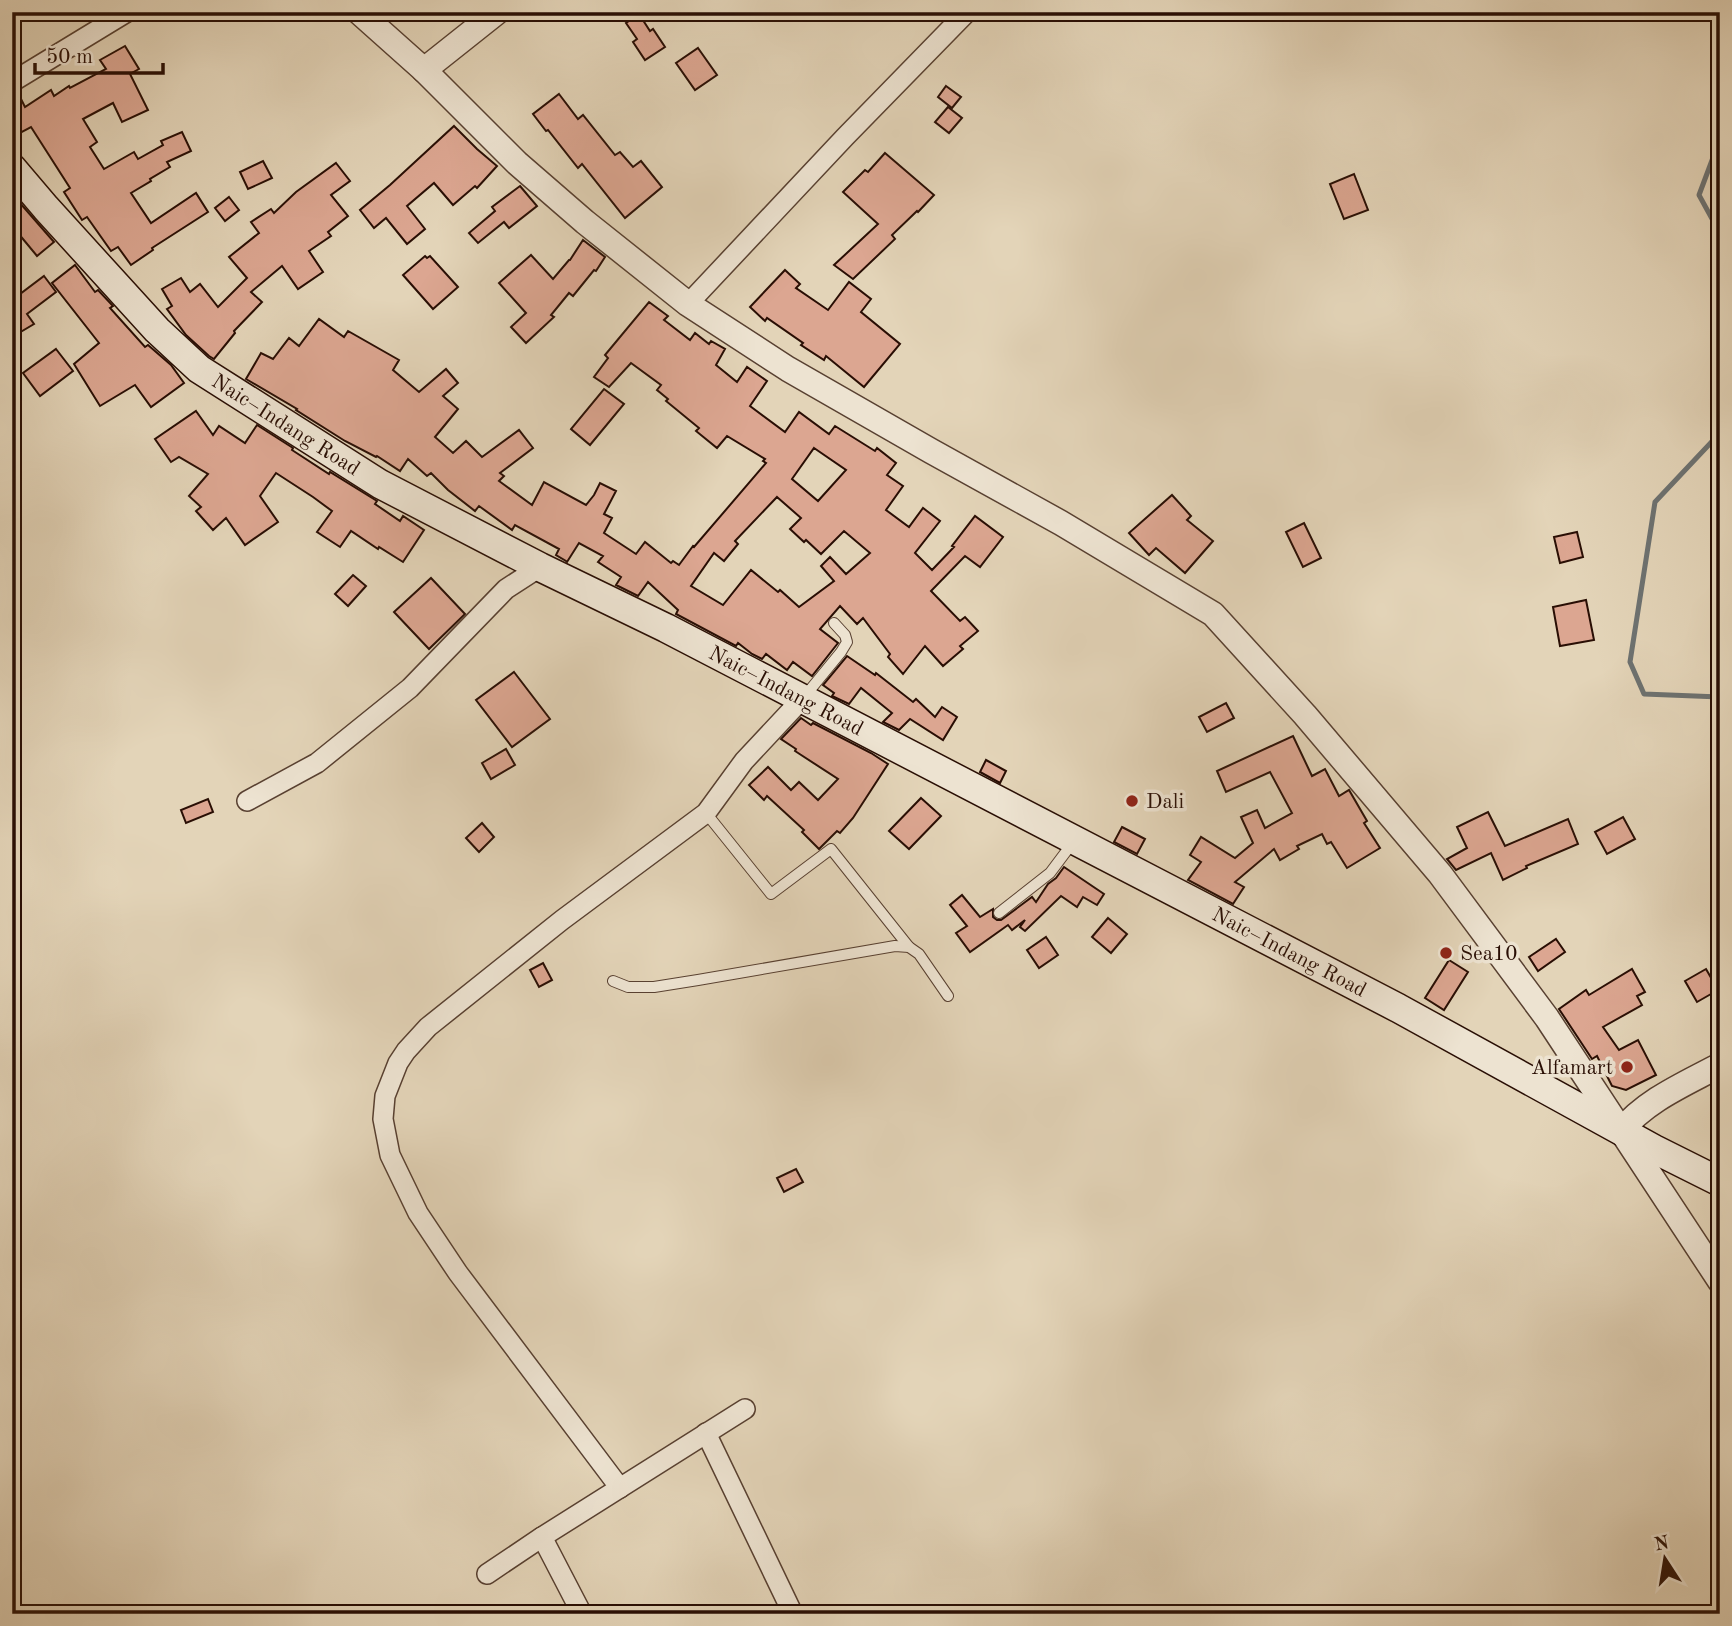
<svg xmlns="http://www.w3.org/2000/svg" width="1732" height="1626" font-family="'Old Standard TT',serif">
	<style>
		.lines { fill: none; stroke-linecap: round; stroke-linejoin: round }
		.stream { stroke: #6d7271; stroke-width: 5 }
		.building { fill: #dca691; stroke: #290e04; stroke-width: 2; fill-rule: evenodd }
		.service-casing { stroke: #584031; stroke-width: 12 }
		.minor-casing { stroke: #584031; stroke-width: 22 }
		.tertiary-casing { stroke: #584031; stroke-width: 27 }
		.secondary-casing { stroke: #290e04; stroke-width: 31 }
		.service { stroke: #ede3d1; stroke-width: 10 }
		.minor { stroke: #ede3d1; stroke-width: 19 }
		.tertiary { stroke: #ede3d1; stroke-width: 24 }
		.secondary { stroke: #ede3d1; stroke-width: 28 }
		.poi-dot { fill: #8f2418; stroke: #ede3d1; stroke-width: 2.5 }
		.labels { text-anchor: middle; stroke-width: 7; stroke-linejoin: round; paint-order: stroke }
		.street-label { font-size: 21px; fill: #290e04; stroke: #ede3d1 }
		.poi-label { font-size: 21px; fill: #290e04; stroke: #ede3d1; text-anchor: start }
	</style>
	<rect width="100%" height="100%" fill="#e3d4b8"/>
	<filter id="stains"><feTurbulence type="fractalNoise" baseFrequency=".00286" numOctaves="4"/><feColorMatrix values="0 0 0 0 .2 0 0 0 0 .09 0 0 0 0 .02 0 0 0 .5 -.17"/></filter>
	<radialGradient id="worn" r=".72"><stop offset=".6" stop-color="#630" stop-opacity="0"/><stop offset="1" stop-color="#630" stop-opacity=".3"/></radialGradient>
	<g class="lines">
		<g class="stream">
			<polyline points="1720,139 1699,195 1716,226 1720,226"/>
			<polyline points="1720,433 1655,502 1630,662 1644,694 1720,697"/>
		</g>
	</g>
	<g class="building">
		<polygon points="639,14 650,31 653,29 665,47 645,60 633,42 637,39 626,23"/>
		<polygon points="125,46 139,69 130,74 148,110 122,122 113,103 83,119 97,142 90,147 104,169 134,152 138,159 163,145 161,141 182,132 191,151 167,162 170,167 150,179 151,181 131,193 151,223 196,193 208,212 152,248 153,250 131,265 118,247 111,251 87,217 82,220 64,192 70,188 31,127 20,133 12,120 12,108 21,99 25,107 51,90 54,96 69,86 70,88 106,69 100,60"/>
		<polygon points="698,48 717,75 695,90 676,63"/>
		<polygon points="946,86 961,97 952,108 938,97"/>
		<polygon points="559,94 578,119 583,115 615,155 620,152 633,167 641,161 662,187 625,218 582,164 578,168 548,130 546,131 533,114"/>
		<polygon points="948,107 962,118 949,133 935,122"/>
		<polygon points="454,126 477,149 497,166 477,188 475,186 453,205 434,183 407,206 425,229 407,244 386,218 374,228 360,210 390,185"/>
		<polygon points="885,153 934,195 918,212 917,211 892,235 895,239 853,279 834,265 878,224 843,192 865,170 868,172"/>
		<polygon points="263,161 272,178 248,189 240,172"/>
		<polygon points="336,163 350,181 331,195 348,216 328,232 331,236 309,251 323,272 298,289 282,266 251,292 262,302 234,331 235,333 214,359 209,356 186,335 167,309 172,306 162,289 181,278 190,292 200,284 218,307 247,278 229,257 259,233 251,222 271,209 274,213 296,192"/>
		<polygon points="1354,174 1368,210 1344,219 1330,184"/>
		<polygon points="520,186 537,206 509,228 504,222 478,243 469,233 495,211 492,207"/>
		<polygon points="229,197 239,210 225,221 215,208"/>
		<polygon points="20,203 54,242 37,256 18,233 12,238 12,209"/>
		<polygon points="583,240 605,257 596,271 594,270 573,296 569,293 551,315 554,317 526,343 511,327 526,313 499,283 531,255 553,279 569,260 570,260"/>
		<polygon points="425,256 427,258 430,256 458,287 433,309 403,275"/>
		<polygon points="75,265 95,292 98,290 113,306 110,308 145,347 148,345 171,365 184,383 151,407 135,385 100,406 74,364 99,343 52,283"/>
		<polygon points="785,270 800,284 796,288 828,310 849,282 871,299 861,312 900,344 864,387 826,356 824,360 801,345 803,343 767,318 765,321 750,307"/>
		<polygon points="44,276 56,292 27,314 34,324 12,337 12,291 16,297"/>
		<path d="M649,302l19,14 -4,4 26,20 5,-7 14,11 2,-3 14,8 -9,16 21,17 10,-15 20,14 -17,25 35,26 14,-20 30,22 6,-8 40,25 2,-3 19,15 -9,12 16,11 -17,24 23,17 14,-19 17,13 -25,32 17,17 22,-23 -2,-1 23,-30 28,21 -23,30 -15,-11 -34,35 29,30 5,-4 13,14 -18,15 3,3 -20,17 -18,-20 -22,28 -15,-17 2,-3 -27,-36 -6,6 -17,-18 -20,23 18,14 -26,33 -19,-14 -6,8 -21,-16 -4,5 -10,-5 -14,-11 -2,3 -60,-32 2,-4 -30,-28 -10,14 -22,-11 5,-8 -23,-15 5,-6 -24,-13 -12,19 -1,-1 -10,-6 3,-6 -44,-24 -3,5 -33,-24 -4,5 -27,-21 -17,-17 -4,3 -19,-17 -8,12 -23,-15 -1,1 -31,-16 -49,-31 1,-1 -51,-30 15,-26 12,6 16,-21 10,8 20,-27 25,18 4,-6 51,29 -6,10 26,22 27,-23 12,14 -15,13 15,13 -23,28 18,16 13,-12 16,16 37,-27 14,18 -33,25 4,3 -5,5 33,24 12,-23 42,23 8,-10 6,-12 16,8 -12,23 8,4 -8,15 32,21 9,-12 26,21 2,-2 6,4 14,-19 1,1 72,-84 -3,-2 2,-2 -38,-23 -10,12 -21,-17 3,-3 -33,-27 2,-2 -11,-9 4,-5 -30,-22 -22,24 -15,-10 14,-19 -3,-3zM814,448l32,22 -28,31 -26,-22zM777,497l24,21 -11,11 14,13 2,-2 15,14 23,-23 26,22 -24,21 -16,-17 -9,9 13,15 -35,26 -19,-17 -2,2 -27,-22 -28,35 -32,-19 23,-33 10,8 14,-17 -3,-3z"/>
		<polygon points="56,349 73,371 40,396 23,373"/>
		<polygon points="604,389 624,404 590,445 571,429"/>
		<polygon points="196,411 213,435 219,426 245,443 257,425 293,448 292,450 329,474 330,472 377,501 375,504 400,521 403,516 424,530 403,562 379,547 378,549 351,531 340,547 317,532 332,511 313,497 276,473 260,496 278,522 245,545 226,518 213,530 196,511 201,507 189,496 208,474 179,457 171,462 155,439"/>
		<polygon points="1172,495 1191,516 1187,520 1213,541 1185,573 1156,548 1149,555 1129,533"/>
		<polygon points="1304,523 1321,558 1303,567 1286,532"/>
		<polygon points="1577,532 1583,557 1560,563 1554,537"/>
		<polygon points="353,575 366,586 348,606 335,594"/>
		<polygon points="431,578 465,614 429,649 394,612"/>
		<polygon points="1586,600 1594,640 1560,646 1553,607"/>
		<polygon points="847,656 875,675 876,673 913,702 916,699 935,717 942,707 957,717 943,740 910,719 899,730 883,722 892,713 861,688 849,704 832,696 834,693 823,685"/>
		<polygon points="514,672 550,719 512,747 476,700"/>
		<polygon points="1226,703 1234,718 1207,732 1199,717"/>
		<polygon points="801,718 811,725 813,723 871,753 888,764 853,818 840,833 837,831 819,849 802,832 804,830 767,796 764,800 749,785 768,767 791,790 799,782 818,800 838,779 795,751 796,749 781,739"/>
		<polygon points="1293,736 1312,776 1325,769 1339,796 1349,790 1367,821 1364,823 1380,848 1347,868 1331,842 1327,844 1322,834 1297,846 1299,849 1280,860 1274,849 1235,882 1244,887 1233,904 1188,880 1201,862 1190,855 1201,837 1235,858 1253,843 1241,817 1257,810 1265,828 1292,813 1270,772 1226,792 1217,771"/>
		<polygon points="506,749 515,765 491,779 482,763"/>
		<polygon points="986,760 1006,771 1000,783 980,772"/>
		<polygon points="921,798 941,816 909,849 889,831"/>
		<polygon points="208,799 213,812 186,823 181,810"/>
		<polygon points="1488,812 1505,846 1568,819 1578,844 1526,866 1527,868 1503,880 1491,853 1456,870 1447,859 1467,848 1457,827"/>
		<polygon points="1623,817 1635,839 1607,854 1595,832"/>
		<polygon points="482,823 494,837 479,852 466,838"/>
		<polygon points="1122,827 1145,839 1137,854 1114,842"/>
		<polygon points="1064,867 1104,894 1097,905 1083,897 1077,907 1061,896 1025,931 1020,927 1025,920 1012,930 1008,925 970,952 956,933 967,926 950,905 962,895 980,917 993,909 993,917 997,920 1001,920 1032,897 1036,902 1048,884 1056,878"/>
		<polygon points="1108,918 1127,934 1111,953 1092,937"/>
		<polygon points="1046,937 1058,955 1039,968 1027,950"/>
		<polygon points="1556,939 1565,952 1538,971 1529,957"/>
		<polygon points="1449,960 1468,972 1444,1010 1425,998"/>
		<polygon points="543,963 552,980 539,987 530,970"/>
		<polygon points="1632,969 1645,992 1637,996 1642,1005 1603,1027 1619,1050 1638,1040 1656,1075 1626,1090 1612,1086 1597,1056 1592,1059 1559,1009 1586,990 1589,995"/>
		<polygon points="1706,969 1718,990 1697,1002 1685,981"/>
		<polygon points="796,1169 803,1182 784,1192 777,1178"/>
	</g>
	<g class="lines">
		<defs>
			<g id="service">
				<polyline points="805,696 841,652 847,642 845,635 834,623"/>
				<polyline points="706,813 771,894 831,849 909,947"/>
				<polyline points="999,913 1050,873 1074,841"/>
				<polyline points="613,981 628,987 654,987 698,980 895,946 909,947 919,954 948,996"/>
			</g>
			<g id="minor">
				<polyline points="12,13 13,12"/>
				<polyline points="12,82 127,12"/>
				<polyline points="688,304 845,137 967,12"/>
				<polyline points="247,801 317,763 410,688 506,589 540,567"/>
				<polyline points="706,1433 793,1614"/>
				<polyline points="620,1488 458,1273 418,1213 390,1155 383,1119 385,1096 398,1063 406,1051 428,1027 562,920 706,813 744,761 802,699"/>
				<polyline points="542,1537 582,1614"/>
				<polyline points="487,1574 542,1537 745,1409"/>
			</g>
			<g id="tertiary">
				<polyline points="359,12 424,70 517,163 585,222 688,304 788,369 931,451 1061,523 1213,614 1305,715 1440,874 1547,1018 1720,1281"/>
				<polyline points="424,70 497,12"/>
				<path d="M1621,1131c25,-31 64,-47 99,-66"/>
			</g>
			<g id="secondary">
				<path id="s1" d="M12,168l34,40 111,122 42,39 181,115 160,83 126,61 732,380 256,141 66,33"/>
			</g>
		</defs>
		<use href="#service" class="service-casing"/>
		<use href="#minor" class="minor-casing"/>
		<use href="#tertiary" class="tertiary-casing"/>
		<use href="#secondary" class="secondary-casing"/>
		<use href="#service" class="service"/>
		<use href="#minor" class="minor"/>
		<use href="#tertiary" class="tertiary"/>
		<use href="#secondary" class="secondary"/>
	</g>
	<g class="poi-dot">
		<circle cx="1132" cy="801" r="7"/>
		<circle cx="1446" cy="953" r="7"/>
		<circle cx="1627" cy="1067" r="7"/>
	</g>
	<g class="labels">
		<g class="street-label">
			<text dy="7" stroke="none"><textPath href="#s1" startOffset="378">Naic–Indang Road</textPath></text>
			<text dy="7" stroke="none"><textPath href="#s1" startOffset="945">Naic–Indang Road</textPath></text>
			<text dy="7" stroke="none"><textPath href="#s1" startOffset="1512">Naic–Indang Road</textPath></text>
		</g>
		<g class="poi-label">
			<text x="1146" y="808">Dali</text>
			<text x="1460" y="960">Sea10</text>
			<text x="1613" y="1074" text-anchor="end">Alfamart</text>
		</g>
	</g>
	<rect width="1732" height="1626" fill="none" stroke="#e3d4b8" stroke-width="42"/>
	<rect x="14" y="14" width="1704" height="1598" fill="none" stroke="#290e04" stroke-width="3.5"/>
	<rect x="21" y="21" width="1690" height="1584" fill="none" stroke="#290e04" stroke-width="2"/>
	<g transform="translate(1665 1559) rotate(348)" stroke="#ede3d1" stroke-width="5" paint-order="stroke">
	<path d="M0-5L12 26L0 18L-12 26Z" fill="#290e04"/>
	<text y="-10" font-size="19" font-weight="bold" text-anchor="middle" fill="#290e04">N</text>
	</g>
	<path d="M35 63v10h128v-10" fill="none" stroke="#290e04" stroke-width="3.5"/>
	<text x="46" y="63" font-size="21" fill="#290e04" stroke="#ede3d1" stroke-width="5" paint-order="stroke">50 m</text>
	<rect width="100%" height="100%" filter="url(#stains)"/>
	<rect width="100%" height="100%" fill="url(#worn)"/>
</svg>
